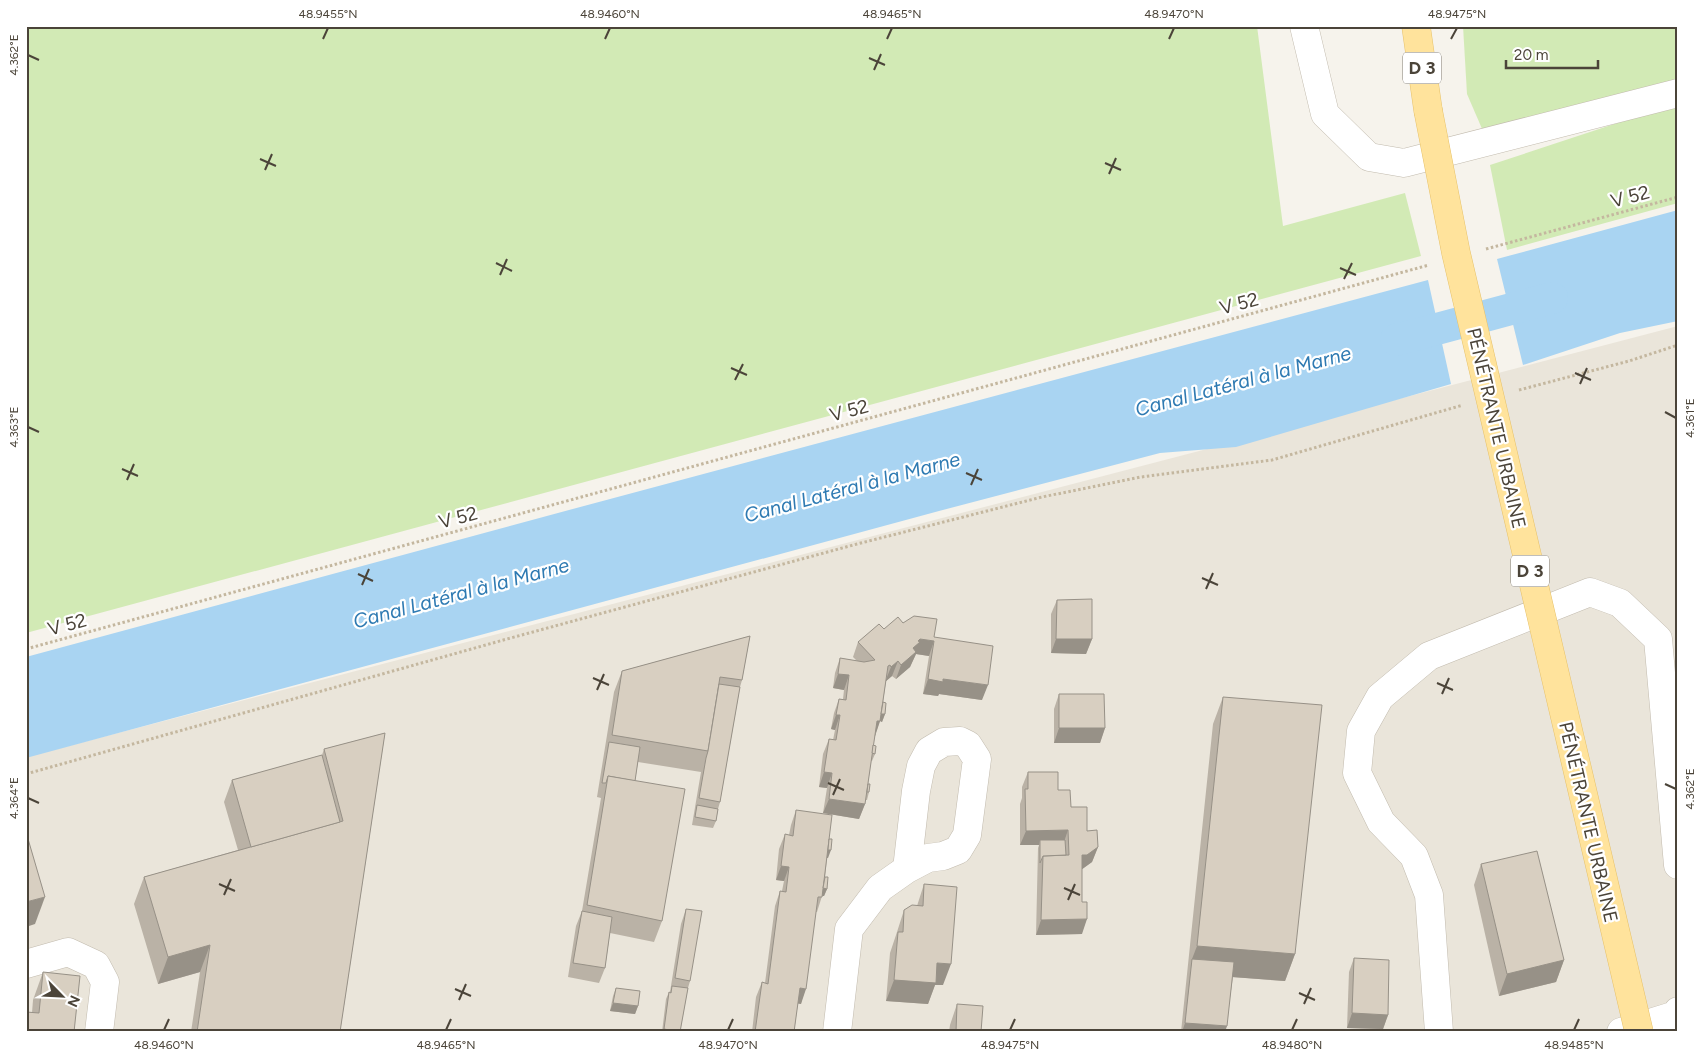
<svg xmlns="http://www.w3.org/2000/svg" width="1704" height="1058" font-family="Figtree,sans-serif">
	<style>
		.residential { fill: #eae5da }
		.green { fill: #d2eab5 }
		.water { fill: #a9d4f2 }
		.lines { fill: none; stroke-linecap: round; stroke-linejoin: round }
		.canal { stroke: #a9d4f2; stroke-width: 32 }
		.minor-casing { stroke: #c2bbae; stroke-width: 29 }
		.major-casing { stroke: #e6c16a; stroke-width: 29 }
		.path { stroke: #c4b79f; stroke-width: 3; stroke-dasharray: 2.5 2.5; stroke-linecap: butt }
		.minor { stroke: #fff; stroke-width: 28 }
		.major { stroke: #ffe39c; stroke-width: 28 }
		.major-bridge-casing { stroke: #e6c16a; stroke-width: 29; stroke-linecap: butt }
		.major-bridge { stroke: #ffe39c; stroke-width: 28 }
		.wall { fill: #bab2a6 }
		.shaded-wall { fill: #979187 }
		.building { fill: #d8cfc1; stroke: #979187 }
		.ticks { fill: none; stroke: #4b4439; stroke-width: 2 }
		.labels { text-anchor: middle; stroke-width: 4.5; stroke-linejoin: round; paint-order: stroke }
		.shield { fill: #fff; stroke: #817c74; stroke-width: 1 }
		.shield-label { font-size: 18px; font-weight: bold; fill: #4b4439 }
		.street-label { font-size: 19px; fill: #4b4439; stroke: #fff }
		.water-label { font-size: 20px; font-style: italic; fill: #2e7ab2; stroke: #fff }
		.neatline { fill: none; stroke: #4b4439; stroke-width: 2 }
		.ticks-label { font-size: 12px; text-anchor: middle; fill: #4b4439 }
	</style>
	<rect width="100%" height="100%" fill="#f6f3ec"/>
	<polygon class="residential" points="1678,326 1678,1032 26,1032 26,757"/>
	<g class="green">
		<polygon points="26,26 1257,26 1283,226 1405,193 1421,256 26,633"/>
		<polygon points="1463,26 1678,26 1678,84 1486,138 1467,94"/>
		<polygon points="1678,103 1678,203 1507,250 1490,165"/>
	</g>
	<g class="water">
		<polygon points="1678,210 1678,321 1620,333 1523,365 1497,259"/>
		<polygon points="1428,280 1451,384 1236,447 1160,453 939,511 26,758 26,657 569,510"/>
	</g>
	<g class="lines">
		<polyline class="canal" points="1396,340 1552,298"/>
		<defs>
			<g id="minor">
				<polyline points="1304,26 1325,114 1369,157 1404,163 1678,93"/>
				<polyline points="26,964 68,952 96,965 105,982 99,1032"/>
				<polyline points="837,1032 849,929 880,888 907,869 928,858 943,856 958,850 967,835 977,759 968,745 960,741 944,742 929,751 921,766 916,791 907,869"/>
				<polyline points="1439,1032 1429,895 1414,856 1381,822 1357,773 1361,731 1380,697 1429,656 1590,592 1620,603 1658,639 1678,865"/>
				<polyline points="1621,1032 1676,1015 1678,1011"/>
			</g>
			<polyline id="major" points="1416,26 1428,110"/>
		</defs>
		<use href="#minor" class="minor-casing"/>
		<use href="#major" class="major-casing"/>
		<g class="path">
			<polyline points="1486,249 1678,197"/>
			<polyline points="1519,390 1629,361 1678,345"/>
			<polyline points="26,649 1429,265"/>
			<polyline points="26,774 507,639 857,544 1042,497 1141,477 1272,460 1463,405"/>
		</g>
		<use href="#minor" class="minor"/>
		<use href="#major" class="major"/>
		<defs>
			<polyline id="major-bridge" points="1428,110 1456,253 1639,1032"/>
		</defs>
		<use href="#major-bridge" class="major-bridge-casing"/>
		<use href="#major-bridge" class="major-bridge"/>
	</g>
	<g class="wall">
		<polygon points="1057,600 1092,639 1086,654 1051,653 1051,614"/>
		<polygon points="903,623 934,637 982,700 939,694 938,696 923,694 929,656 916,654 910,667 896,679 892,676 886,681 883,702 885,714 882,722 880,721 875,736 873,745 875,754 872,761 871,761 868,784 869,792 867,800 865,800 865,804 859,819 823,813 827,788 819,787 823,754 829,739 833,740 835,730 831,729 834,713 839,699 843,699 844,690 833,688 835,673 840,658 857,661 853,657 858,642 884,629"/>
		<polygon points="750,636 742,680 740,687 720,802 718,809 716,821 713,828 692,825 701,772 638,762 635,781 662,921 654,942 610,933 605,968 599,983 568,977 576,926 582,911 601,798 597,797 614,692 622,671"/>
		<polygon points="1059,694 1105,728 1100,743 1054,743 1054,709"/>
		<polygon points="1223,697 1295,954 1285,981 1233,977 1225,1032 1181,1032 1213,724"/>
		<polygon points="385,733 340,1032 191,1032 200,972 158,984 134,904 144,877 238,850 224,802 232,780 322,755 324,749"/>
		<polygon points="1028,772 1058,790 1071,807 1098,847 1092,862 1082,869 1082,934 1036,935 1038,848 1039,845 1020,845 1020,804 1022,798 1022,787"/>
		<polygon points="796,810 829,839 828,858 827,858 825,877 827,889 824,896 822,896 817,912 816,912 801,1004 798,1003 794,1032 752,1032 756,997 762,982 765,983 775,906 780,891 782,891 784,881 776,880 779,849 785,834 789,835 791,825"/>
		<polygon points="1481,864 1564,960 1556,982 1499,996 1474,885"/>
		<polygon points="924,884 943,985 935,985 928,1004 886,1001 890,953 897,932 904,910 917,906"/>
		<polygon points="686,909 690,981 688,988 680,1032 662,1032 666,999 669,992 670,992 681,924"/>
		<polygon points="1354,958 1388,1015 1383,1029 1347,1028 1349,972"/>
		<polygon points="43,972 74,1032 32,1013 33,1000"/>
		<polygon points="616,988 638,1006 635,1014 610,1011 613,996"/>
		<polygon points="957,1004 981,1032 949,1032 950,1025"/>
	</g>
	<g class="shaded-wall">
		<polygon points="920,639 934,641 929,656 916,654 910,667 896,679 901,665"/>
		<polygon points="1056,639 1092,639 1086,654 1051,653"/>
		<polygon points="898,661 892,676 885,682 891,667"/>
		<polygon points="838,674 849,675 844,690 833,688"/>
		<polygon points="928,679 943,679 988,685 982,700 939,694 938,696 923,694"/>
		<polygon points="880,713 885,714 882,722 880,721 875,736 872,735"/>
		<polygon points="836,715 840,715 835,730 831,729"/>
		<polygon points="1059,728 1105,728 1100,743 1054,743"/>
		<polygon points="824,772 832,773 827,788 819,787"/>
		<polygon points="829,799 865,804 859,819 823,813"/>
		<polygon points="1068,830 1063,845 1040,840 1039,845 1020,845 1026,831"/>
		<polygon points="1098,847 1092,862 1081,870 1082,855"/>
		<polygon points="826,850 831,850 828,858 824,857"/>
		<polygon points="781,866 789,867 784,881 776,880"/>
		<polygon points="822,888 827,889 824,896 819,896"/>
		<polygon points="45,897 35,924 26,927 26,902"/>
		<polygon points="1087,919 1082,934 1036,935 1041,920"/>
		<polygon points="210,945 200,972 158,984 168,957"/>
		<polygon points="1197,946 1295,954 1285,981 1191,974 1192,959"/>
		<polygon points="1564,960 1556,982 1499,996 1507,974"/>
		<polygon points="937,963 951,964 943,985 935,985 928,1004 886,1001 894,980"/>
		<polygon points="800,988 806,989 801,1004 794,1003"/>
		<polygon points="613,1003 638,1006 635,1014 610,1011"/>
		<polygon points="1352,1013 1388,1015 1383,1029 1347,1028"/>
		<polygon points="1185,1023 1227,1026 1225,1032 1182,1032"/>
	</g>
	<g class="building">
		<polygon points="1092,599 1092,639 1056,639 1057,600"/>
		<polygon points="914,616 937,619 934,637 993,646 988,685 943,679 943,682 928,679 934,641 920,639 918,641 920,642 913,648 916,652 901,665 898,661 891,667 890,665 888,666 880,721 877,721 865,804 829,799 832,773 824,772 829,739 836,740 840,715 836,715 839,699 846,700 849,675 838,674 840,658 864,662 875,660 858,642 879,624 884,629 898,617 903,623"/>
		<polygon points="750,636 742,680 720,677 708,751 612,735 622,671"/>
		<polygon points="719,684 740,687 720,802 699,798 706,758 708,751"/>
		<polygon points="1059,694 1104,694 1105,728 1059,728"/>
		<polygon points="1223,697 1322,705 1295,954 1197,946"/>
		<polygon points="883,702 886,703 885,714 881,714"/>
		<polygon points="385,733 340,1032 197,1032 210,945 168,957 144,877 343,821 324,749"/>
		<polygon points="609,742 640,747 635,781 608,776 606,783 602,783"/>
		<polygon points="873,745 876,746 875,754 872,753"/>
		<polygon points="322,755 340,822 251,847 232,780"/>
		<polygon points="1028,772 1058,772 1058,790 1070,790 1071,807 1087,807 1087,831 1097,830 1098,847 1087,855 1082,855 1082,902 1087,902 1087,919 1041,920 1043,856 1069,855 1068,830 1026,831 1025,789 1028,789"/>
		<polygon points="608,776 685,789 662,921 587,905"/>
		<polygon points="868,784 870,784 869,792 867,792"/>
		<polygon points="697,805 718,809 716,821 695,817"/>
		<polygon points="796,810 832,815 822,897 818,897 806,989 800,988 794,1032 755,1032 762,982 768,984 780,891 786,892 789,867 781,866 785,834 793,836"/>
		<polygon points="26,832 45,897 26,902"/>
		<polygon points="829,839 832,839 831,850 828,850"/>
		<polygon points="1040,840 1065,840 1066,855 1043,856 1040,863"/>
		<polygon points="1537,851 1564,960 1507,974 1481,864"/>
		<polygon points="825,877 828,877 827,889 823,888"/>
		<polygon points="924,884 957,887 951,964 937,963 936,983 894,980 898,932 903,932 904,910 912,905 923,906"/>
		<polygon points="686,909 702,911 690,981 675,978"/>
		<polygon points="582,911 612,917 605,968 573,963"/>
		<polygon points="1354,958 1389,960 1388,1015 1352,1013"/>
		<polygon points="1192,959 1234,962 1227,1026 1185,1023"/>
		<polygon points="43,972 80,976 74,1032 26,1032 26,1012 39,1013"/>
		<polygon points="672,986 688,988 680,1032 664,1029 669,992 671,993"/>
		<polygon points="616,988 640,991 638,1006 613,1003"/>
		<polygon points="957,1004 983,1006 981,1032 956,1032"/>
	</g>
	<path class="ticks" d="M323,39l5,-11M605,39l5,-11M887,39l5,-11M1169,39l5,-11M1451,39l6,-11M28,55l11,5M869,58l16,7M874,70l7,-16M260,159l16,7M1105,163l16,7M265,170l7,-16M1109,174l7,-16M496,263l16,8M1340,268l16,7M500,275l7,-16M1344,279l8,-16M731,368l16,7M1575,373l16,7M735,380l8,-16M1580,384l7,-16M1665,412l11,6M28,427l11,5M122,469l16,7M966,473l16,7M127,480l7,-16M971,485l7,-16M358,574l15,7M1202,578l16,7M362,585l7,-16M1206,589l7,-16M593,678l16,7M1437,683l16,7M597,690l7,-16M1442,694l7,-16M828,783l16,7M1665,784l11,5M833,795l7,-16M28,798l11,5M219,884l16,7M1064,888l16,7M224,895l7,-16M1068,900l7,-16M455,989l16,7M1299,993l16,7M459,1000l7,-16M1304,1004l7,-16M164,1030l5,-11M446,1030l5,-11M728,1030l5,-11M1010,1030l5,-11M1292,1030l5,-11M1574,1030l5,-11"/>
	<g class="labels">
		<g class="shield">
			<rect x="1403" y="52.5" width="38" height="31" rx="4"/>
			<rect x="1511" y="555.5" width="38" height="31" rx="4"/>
		</g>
		<g class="shield-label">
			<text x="1422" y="74">D 3</text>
			<text x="1530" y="577">D 3</text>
		</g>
		<g class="street-label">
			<text transform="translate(1630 196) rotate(-15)" y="7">V 52</text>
			<text transform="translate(1239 303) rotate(-15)" y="7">V 52</text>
			<text transform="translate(849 410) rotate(-15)" y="7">V 52</text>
			<text transform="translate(1497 428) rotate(77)" y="7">PÉNÉTRANTE URBAINE</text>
			<text transform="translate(458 517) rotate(-15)" y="7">V 52</text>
			<text transform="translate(67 624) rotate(-15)" y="7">V 52</text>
			<text transform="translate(1589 822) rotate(77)" y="7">PÉNÉTRANTE URBAINE</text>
		</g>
		<g class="water-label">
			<text transform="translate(1243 381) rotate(-15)" y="7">Canal Latéral à la Marne</text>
			<text transform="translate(852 487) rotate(-15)" y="7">Canal Latéral à la Marne</text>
			<text transform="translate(461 593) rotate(-15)" y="7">Canal Latéral à la Marne</text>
		</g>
	</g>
	<rect width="1704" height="1058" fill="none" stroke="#ffffff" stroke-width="55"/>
	<g transform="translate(62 996) rotate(114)" stroke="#ffffff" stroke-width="4" paint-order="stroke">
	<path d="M0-4L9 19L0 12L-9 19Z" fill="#4b4439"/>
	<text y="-8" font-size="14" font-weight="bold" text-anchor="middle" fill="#4b4439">N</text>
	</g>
	<path d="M1506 60v8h92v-8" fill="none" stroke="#4b4439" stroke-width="2.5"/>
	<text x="1514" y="60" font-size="15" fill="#4b4439" stroke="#ffffff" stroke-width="4" paint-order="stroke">20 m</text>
	<rect x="28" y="28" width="1648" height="1002" class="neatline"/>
	<g class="ticks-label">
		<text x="328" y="18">48.9455°N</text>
		<text x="610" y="18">48.9460°N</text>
		<text x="892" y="18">48.9465°N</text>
		<text x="1174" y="18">48.9470°N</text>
		<text x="1457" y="18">48.9475°N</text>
		<text transform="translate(14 55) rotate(-90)" y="4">4.362°E</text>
		<text transform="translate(1690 418) rotate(-90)" y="4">4.361°E</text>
		<text transform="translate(14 427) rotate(-90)" y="4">4.363°E</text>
		<text transform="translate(1690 789) rotate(-90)" y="4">4.362°E</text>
		<text transform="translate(14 798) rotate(-90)" y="4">4.364°E</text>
		<text x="164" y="1049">48.9460°N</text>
		<text x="446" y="1049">48.9465°N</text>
		<text x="728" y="1049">48.9470°N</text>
		<text x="1010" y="1049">48.9475°N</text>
		<text x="1292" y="1049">48.9480°N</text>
		<text x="1574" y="1049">48.9485°N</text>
	</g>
</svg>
